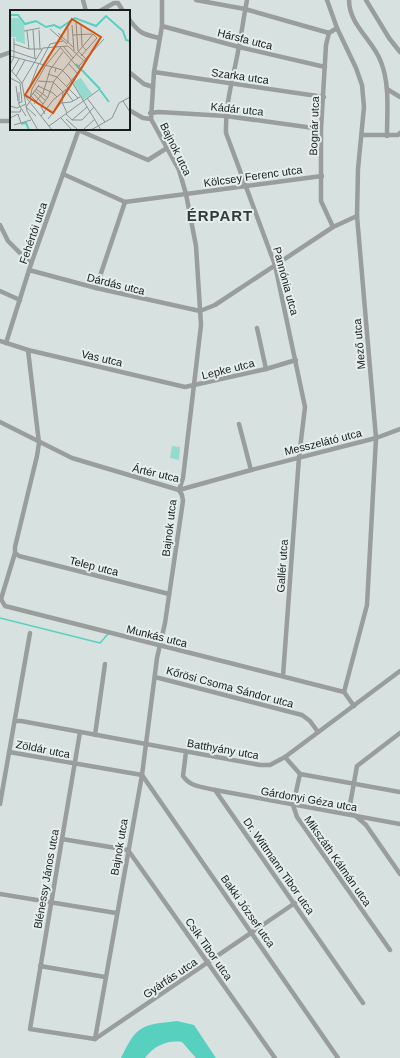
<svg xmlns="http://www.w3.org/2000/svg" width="400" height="1058" font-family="Helvetica,sans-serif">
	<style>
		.green { fill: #94dacf }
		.water { fill: #57d0c0 }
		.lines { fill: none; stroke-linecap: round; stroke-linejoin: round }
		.stream { stroke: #57d0c0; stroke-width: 1.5 }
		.minor { stroke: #999d9c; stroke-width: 4.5 }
		.labels { text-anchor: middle; stroke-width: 4; stroke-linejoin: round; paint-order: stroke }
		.street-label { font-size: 11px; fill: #1a1d1d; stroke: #e4efed }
		.district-label { font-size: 15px; font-weight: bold; letter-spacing: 1px; fill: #323b39; stroke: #e4efed }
		.inset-river { fill: none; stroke: #57d0c0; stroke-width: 2 }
		.inset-road { fill: none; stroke: #8b9392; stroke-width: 1 }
		.view { fill: #d3530e; fill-opacity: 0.15; stroke: #d3530e; stroke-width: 2 }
		.inset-edge { fill: none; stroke: #1a1d1d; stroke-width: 2 }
	</style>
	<rect width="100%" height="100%" fill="#d7e2e0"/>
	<polygon class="green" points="172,446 180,447 179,460 170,458"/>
	<path class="water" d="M177,1021l17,4 22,33h-20l-14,-16c-15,-2 -28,4 -37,16h-24c16,-33 20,-33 56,-37z"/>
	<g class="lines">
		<polyline class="stream" points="0,618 100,643 108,634"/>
		<g class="minor">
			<polyline points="83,0 86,11"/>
			<polyline points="162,0 162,26 154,72 151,119 179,170 186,194 196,246 201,325 183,478 179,490"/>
			<polyline points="196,0 245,9 329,33"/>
			<path d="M247,0c-3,15 -5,31 -8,46 -5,30 -14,56 -13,87l49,132 30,142 -6,50 -16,219"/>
			<polyline points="327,0 337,28 356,68 362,85 364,107 358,169 357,216 376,438 367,605 344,692"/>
			<path d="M349,0c0,25 24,40 32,62 9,23 6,49 6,74"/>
			<polyline points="366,0 389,38 400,52"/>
			<polyline points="100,11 114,3 118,3 123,11"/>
			<path d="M129,19c10,14 13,15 30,19"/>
			<polyline points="162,26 239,47 325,67"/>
			<polyline points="0,56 11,52"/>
			<polyline points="129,72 144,84 153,87"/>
			<polyline points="154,72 324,97"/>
			<polyline points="387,89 400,97"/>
			<polyline points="129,110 143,118 151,119"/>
			<polyline points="150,113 159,112 226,116 321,129"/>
			<polyline points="0,121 11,121"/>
			<polyline points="78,130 148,160 167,148"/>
			<polyline points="362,135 398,135 400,133"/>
			<polyline points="63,174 125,202 322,176"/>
			<polyline points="0,225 8,241 31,264"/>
			<polyline points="333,227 321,201 321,129 326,45 329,33 337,28"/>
			<polyline points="29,270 96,288 200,311 215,305 333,227 357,216"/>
			<polyline points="96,288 125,202"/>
			<polyline points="0,291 20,300"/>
			<polyline points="257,328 266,369"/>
			<polyline points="0,341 28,350 185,387 266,369 296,360"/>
			<polyline points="6,343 31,264 79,129"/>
			<polyline points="28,350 39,443 37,456 15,547 15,553 1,599 5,606 344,692 354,706"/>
			<polyline points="0,422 72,458 179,490 251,470 239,424"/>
			<polyline points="251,470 376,438 400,429"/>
			<polyline points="15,553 19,556 169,594"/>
			<polyline points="155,677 302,715 310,721 318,732"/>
			<polyline points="16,721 21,721 260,765 270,765 285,757 400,671"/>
			<polyline points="80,732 30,1029 95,1039"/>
			<polyline points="400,733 357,766 349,810 366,825 400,874"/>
			<polyline points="95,735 105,664"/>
			<polyline points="9,752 142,775 338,1058"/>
			<path d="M186,752l-3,24c7,11 20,11 32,14l148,213"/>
			<polyline points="285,757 300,774 293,805 297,817 390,950"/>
			<polyline points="300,774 400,792"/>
			<polyline points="215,790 400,824"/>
			<polyline points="0,804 30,633"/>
			<polyline points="62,839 128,850 275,1058"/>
			<polyline points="0,894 116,913"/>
			<polyline points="40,966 105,977"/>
			<polyline points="95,1039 142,775 157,658 165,623 183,501 182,495 179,490"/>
			<polyline points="95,1039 295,903"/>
		</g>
	</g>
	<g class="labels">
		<g class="street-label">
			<text transform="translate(245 39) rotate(14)" y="4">Hársfa utca</text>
			<text transform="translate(240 76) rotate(8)" y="4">Szarka utca</text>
			<text transform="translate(237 109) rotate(6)" y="4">Kádár utca</text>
			<text transform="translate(314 126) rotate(-88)" y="4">Bognár utca</text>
			<text transform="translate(176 149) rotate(64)" y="4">Bajnok utca</text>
			<text transform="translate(253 176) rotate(-8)" y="4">Kölcsey Ferenc utca</text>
			<text transform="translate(33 233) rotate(-71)" y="4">Fehértói utca</text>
			<text transform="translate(286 281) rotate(75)" y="4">Pannónia utca</text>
			<text transform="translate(116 284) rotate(14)" y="4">Dárdás utca</text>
			<text transform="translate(359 344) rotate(-95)" y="4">Mező utca</text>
			<text transform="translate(102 358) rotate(13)" y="4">Vas utca</text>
			<text transform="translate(228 369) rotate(-14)" y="4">Lepke utca</text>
			<text transform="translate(323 442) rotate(-14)" y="4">Messzelátó utca</text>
			<text transform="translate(156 473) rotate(13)" y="4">Ártér utca</text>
			<text transform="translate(169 528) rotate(-83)" y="4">Bajnok utca</text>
			<text transform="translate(94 566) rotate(14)" y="4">Telep utca</text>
			<text transform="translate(282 566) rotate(-86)" y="4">Gallér utca</text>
			<text transform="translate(157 636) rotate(14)" y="4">Munkás utca</text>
			<text transform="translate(230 687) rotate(15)" y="4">Kőrösi Csoma Sándor utca</text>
			<text transform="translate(43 749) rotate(11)" y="4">Zöldár utca</text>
			<text transform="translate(223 749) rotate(10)" y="4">Batthyány utca</text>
			<text transform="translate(309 799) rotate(10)" y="4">Gárdonyi Géza utca</text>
			<text transform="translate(119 847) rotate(-80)" y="4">Bajnok utca</text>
			<text transform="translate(338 861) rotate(55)" y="4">Mikszáth Kálmán utca</text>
			<text transform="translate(279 866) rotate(55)" y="4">Dr. Wittmann Tibor utca</text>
			<text transform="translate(46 879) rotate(-80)" y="4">Blénessy János utca</text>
			<text transform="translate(248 911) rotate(55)" y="4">Bakki József utca</text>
			<text transform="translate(209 949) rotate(55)" y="4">Csík Tibor utca</text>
			<text transform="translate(170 978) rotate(-34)" y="4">Gyárfás utca</text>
		</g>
		<g class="district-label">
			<text x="220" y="221">ÉRPART</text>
		</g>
	</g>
	<g transform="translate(10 10)">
		<rect width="120" height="120" fill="#d7e2e0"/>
		<path d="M0,8h9l5,7 1,19 -9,-3v-4h-6zM71,68l11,16 -9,6 -10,-18z" fill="#94dacf"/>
		<path class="inset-river" d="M0,5h8l7,9 11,-3 10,6 8,-2 6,3 15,-10 21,8 10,-10 17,15 3,9 4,1M66,54l24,25M90,80l9,12M11,114l5,-1 3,7"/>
		<path class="inset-road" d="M66,12l2,29 8,8M62,15l2,26M71,15l1,21 4,4M40,19l17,15M23,20l2,29M29,20l1,19M14,21l16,-3M17,21l2,18M48,23l15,14M63,25l19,-1M58,33v-15M4,34l15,5h13M53,36l10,12M50,37l20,23 -13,16M0,40l26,9M0,46l46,12M71,46l16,-18 -4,-4M30,53l10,-19 13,-3M58,53l9,10M0,55l4,-8v-19M69,56l25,-27M0,59l12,14 5,28 11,19M2,61l7,-12M45,62l1,-4 6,2 7,7 32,53M38,64l9,3 21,21M6,66l9,-16M0,68l10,5 2,19 -4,1M28,71l15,1 10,10M12,73l21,-35 25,-2 16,15M6,76l2,15M20,76l9,-23M28,76l15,7 4,4M26,79l12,9M55,80l8,11M25,81l11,10M9,82v13l7,11M53,82l-1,10 5,11M23,83l10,11M15,86l27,34M21,86l8,-11M21,86l10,10M77,88l18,24M20,89l2,-10 14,-24 14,-17M21,90l-5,7 10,9M113,91l7,11M24,94l9,-11 7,-23 13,-18M0,96l7,2 9,-4M0,102h10l1,-3M35,104l-4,-7 7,-10 6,-16 39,-47M56,104l6,6h10M31,106l12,-16 15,-12M0,108l8,-4 3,9M51,108l11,12M38,109l13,-16 10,-1 9,-5M56,109l12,11M62,110l15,-13M72,110l12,-13M4,115l17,-5M39,116l51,-37M73,120l12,-11M81,120l21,-12 7,-15 11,-6"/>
		<path class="view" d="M62,9l29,18 -48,76 -28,-18z"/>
		<rect width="120" height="120" class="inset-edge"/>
	</g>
</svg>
